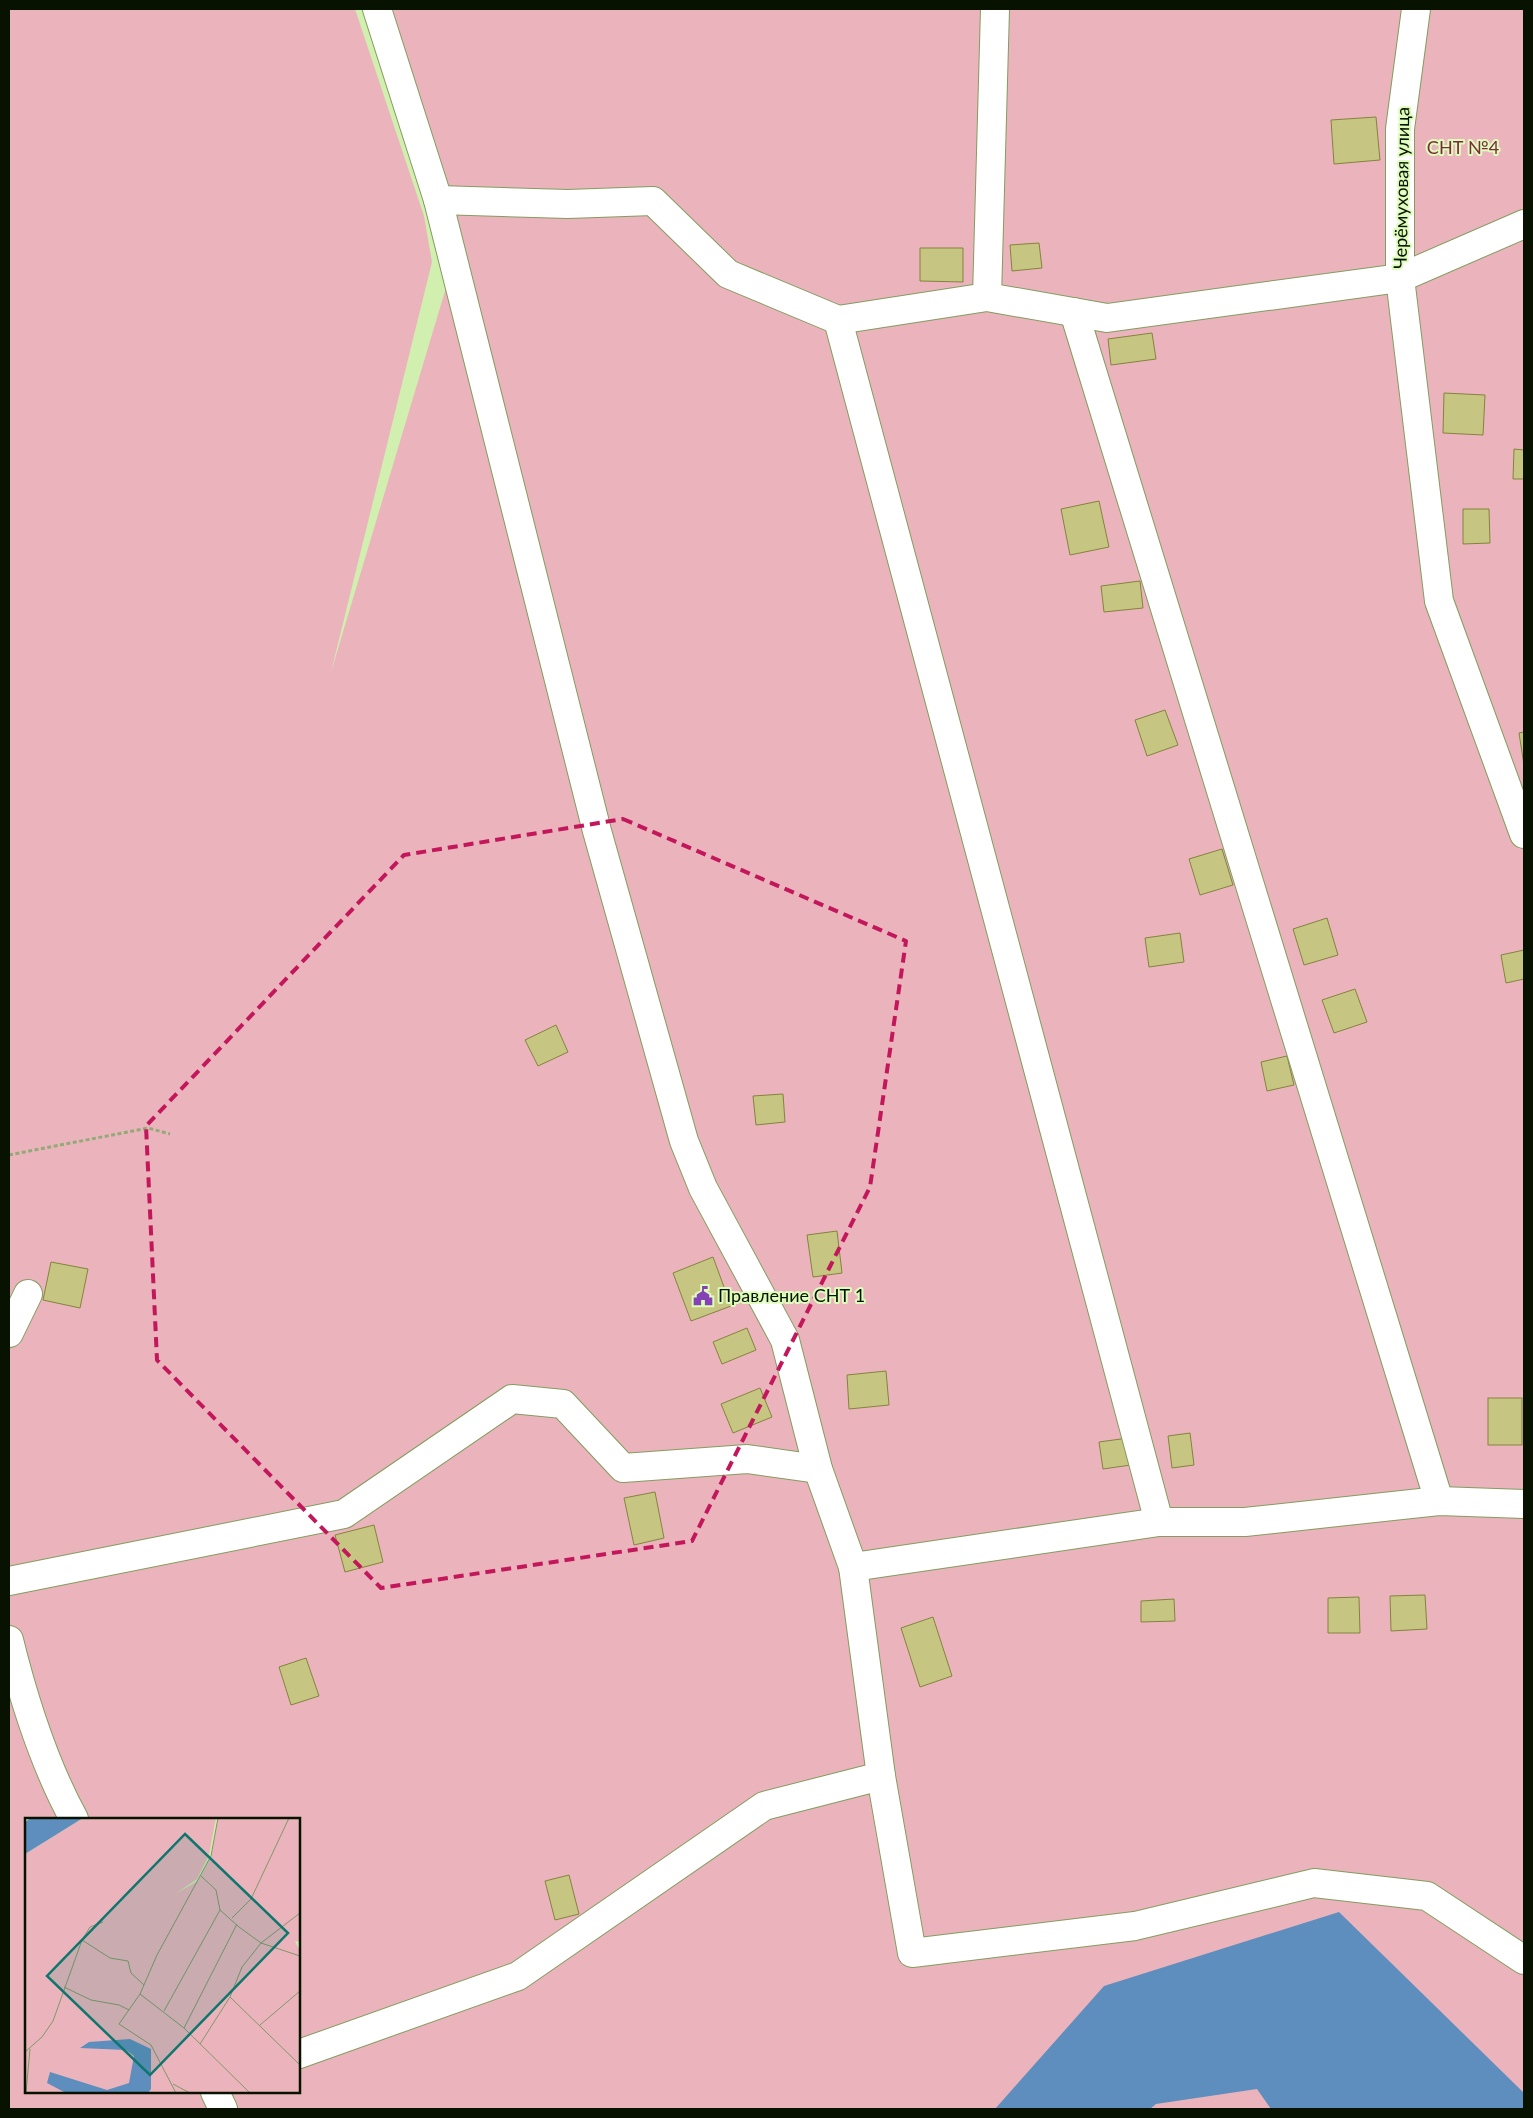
<svg xmlns="http://www.w3.org/2000/svg" width="1533" height="2118" font-family="Lato,sans-serif">
	<style>
		.green { fill: #ebb4bc; fill-rule: evenodd }
		.water { fill: #5d8ebd }
		.building { fill: #c6c682; stroke: #84833e }
		.lines { fill: none; stroke-linecap: round; stroke-linejoin: round }
		.minor-casing { stroke: #829d5f; stroke-width: 30 }
		.path { stroke: #93aa78; stroke-width: 3; stroke-dasharray: 4 2.5; stroke-linecap: butt }
		.minor { stroke: #fff; stroke-width: 28 }
		.marked { fill: none; stroke: #c2185b; stroke-width: 4; stroke-dasharray: 10 6; stroke-linejoin: round }
		.labels { text-anchor: middle; stroke-width: 4; stroke-linejoin: round; paint-order: stroke }
		.park-label { font-size: 18px; fill: #7e293f; stroke: #defdbb }
		.street-label { font-size: 18px; fill: #081200; stroke: #defdbb }
		.poi-label { font-size: 18px; fill: #081200; stroke: #defdbb; text-anchor: start }
		.inset-road { fill: none; stroke: #819768; stroke-width: 1 }
		.view { fill: #0f766e; fill-opacity: 0.15; stroke: #0f766e; stroke-width: 2.5 }
		.inset-edge { fill: none; stroke: #081200; stroke-width: 2.5 }
	</style>
	<rect width="100%" height="100%" fill="#d1efae"/>
	<path class="green" d="M9,9h346l69,207 8,46 -101,410 123,-411 -69,-252h1139v2100h-1515zM26,1819h273v273h-273z"/>
	<polygon class="water" points="1339,1912 1524,2093 1524,2109 1271,2109 1257,2089 1156,2104 1150,2109 995,2109 1104,1986"/>
	<g class="building">
		<polygon points="1376,117 1380,160 1334,164 1331,120"/>
		<polygon points="1039,243 1042,268 1012,271 1010,245"/>
		<polygon points="920,248 963,248 963,282 920,281"/>
		<polygon points="1152,333 1156,359 1111,365 1108,339"/>
		<polygon points="1444,393 1485,395 1483,435 1443,433"/>
		<polygon points="1514,449 1524,450 1524,479 1513,479"/>
		<polygon points="1099,501 1109,547 1070,555 1061,509"/>
		<polygon points="1463,509 1489,509 1490,543 1463,544"/>
		<polygon points="1140,581 1143,608 1104,612 1101,586"/>
		<polygon points="1165,710 1178,745 1147,756 1135,720"/>
		<polygon points="1524,732 1524,765 1519,733"/>
		<polygon points="1222,849 1233,885 1200,895 1189,859"/>
		<polygon points="1327,918 1338,955 1304,965 1293,929"/>
		<polygon points="1180,933 1184,962 1149,967 1145,938"/>
		<polygon points="1524,950 1524,979 1506,983 1501,955"/>
		<polygon points="1355,989 1367,1022 1334,1033 1322,1000"/>
		<polygon points="556,1025 568,1052 538,1066 525,1040"/>
		<polygon points="1287,1056 1294,1085 1267,1091 1261,1062"/>
		<polygon points="783,1094 785,1122 756,1125 753,1096"/>
		<polygon points="837,1231 842,1273 813,1277 807,1235"/>
		<polygon points="713,1257 731,1306 691,1321 673,1273"/>
		<polygon points="51,1262 88,1269 80,1308 43,1300"/>
		<polygon points="747,1328 756,1350 722,1364 713,1342"/>
		<polygon points="886,1371 889,1405 849,1409 847,1375"/>
		<polygon points="760,1388 772,1417 733,1433 721,1404"/>
		<rect x="1488" y="1398" width="34" height="47"/>
		<polygon points="1190,1433 1194,1465 1172,1468 1168,1436"/>
		<polygon points="1135,1437 1138,1464 1103,1469 1099,1442"/>
		<polygon points="655,1492 664,1538 634,1545 624,1498"/>
		<polygon points="374,1525 383,1562 345,1572 335,1535"/>
		<polygon points="1425,1595 1427,1629 1391,1631 1390,1596"/>
		<polygon points="1359,1597 1360,1633 1328,1633 1328,1598"/>
		<polygon points="1174,1599 1175,1621 1141,1622 1141,1601"/>
		<polygon points="933,1617 952,1676 920,1687 901,1628"/>
		<polygon points="306,1658 319,1696 291,1705 279,1667"/>
		<polygon points="569,1875 579,1914 555,1920 545,1881"/>
	</g>
	<g class="lines">
		<defs>
			<g id="minor">
				<polyline points="377,9 438,200 597,831 684,1141 703,1188 785,1340 818,1469 853,1567 1159,1522 1245,1522 1439,1501 1524,1504"/>
				<polyline points="1416,9 1400,129 1400,278 1439,601 1524,834"/>
				<polyline points="438,200 568,204 653,201 728,274 838,320 987,297 1107,318 1400,278 1524,224"/>
				<polyline points="987,297 995,9"/>
				<polyline points="1074,312 1439,1501"/>
				<polyline points="838,320 1159,1522"/>
				<polyline points="9,1333 28,1294"/>
				<polyline points="853,1567 881,1776 912,1953 1135,1926 1314,1883 1427,1896 1524,1960"/>
				<polyline points="9,1581 344,1514 512,1399 563,1404 623,1468 747,1459 818,1469"/>
				<path d="M9,1640c15,61 35,124 65,179"/>
				<polyline points="299,2054 518,1976 764,1806 881,1776"/>
				<polyline points="215,2092 223,2109"/>
			</g>
		</defs>
		<use href="#minor" class="minor-casing"/>
		<polyline class="path" points="9,1155 148,1128 170,1134"/>
		<use href="#minor" class="minor"/>
	</g>
	<path class="marked" d="M623,819l283,122 -36,246 -178,354 -311,47 -224,-228 -11,-234 258,-271z"/>
	<defs>
		<symbol id="civic-bare" viewBox="-9 -9 18 18"><path d="M-.6-6.5H3V-4.5H.6V-3L4-1V1h2V6H-6V1h2V-1L-.6-3ZM-1.2 2.5V6h2.4V2.5Z" fill="#8542b6" stroke="#defdbb" stroke-width="2.5" paint-order="stroke"/></symbol>
	</defs>
	<g fill-rule="evenodd">
		<use href="#civic-bare" x="689" y="1282" width="28" height="28"/>
	</g>
	<g class="labels">
		<g class="park-label">
			<text x="1463" y="154">СНТ №4</text>
		</g>
		<g class="street-label">
			<text transform="translate(1402 188) rotate(-89)" y="6">Черёмуховая улица</text>
		</g>
		<g class="poi-label">
			<text x="718" y="1302">Правление СНТ 1</text>
		</g>
	</g>
	<g transform="translate(25 1818)">
		<rect width="275" height="275" fill="#d1efae"/>
		<path d="M58,0h133l-7,37 -12,24 -22,15 23,-13 13,-24 7,-39h82v124l-5,-1 5,10v142h-275v-239z" fill="#ebb4bc"/>
		<path d="M6,0h52l-58,36v-32zM105,221l21,10v40l-3,4h-82l-19,-10 3,-11 57,18 22,-7 5,-27 -8,-6 -46,-2 9,-6z" fill="#5d8ebd"/>
		<path class="inset-road" d="M193,0l-7,38 -54,99 -17,39 44,34 66,65M176,58l15,14 4,20 19,17 22,16 39,13M207,100l19,-19 38,-81M57,122l28,18 18,3 3,12 13,12M39,169l27,13 28,5 10,5M115,176l-21,30 32,21 25,48M205,179l70,68M139,193l56,-101M235,207l40,-34M159,210l53,-104M175,226l30,-47 12,-30 19,-24 39,-30M0,234l17,-15 11,-16 29,-81 8,-13 13,-5M148,266l17,9M1,275l4,-44"/>
		<path class="view" d="M160,16l103,99 -138,142 -103,-99z"/>
		<rect width="275" height="275" class="inset-edge"/>
	</g>
	<rect width="1533" height="2118" fill="none" stroke="#081200" stroke-width="20"/>
</svg>
